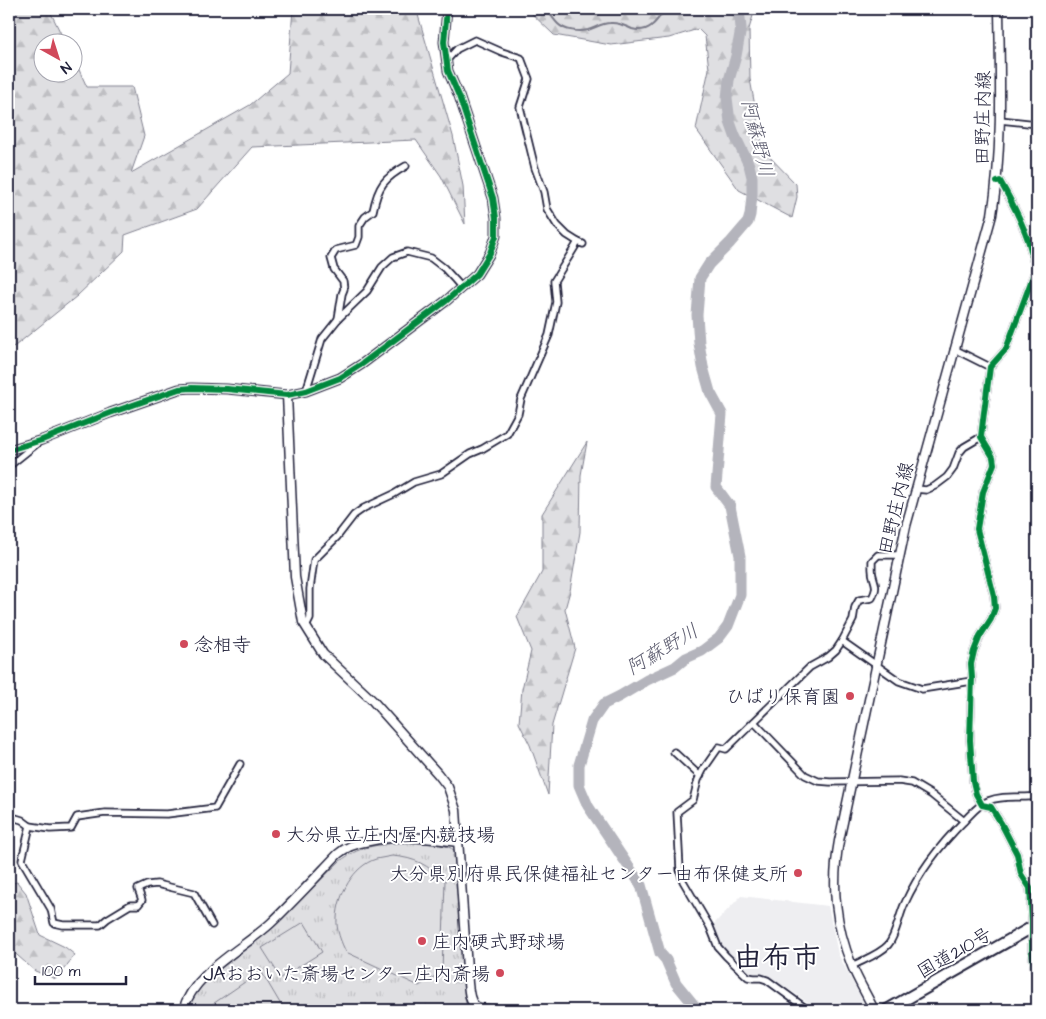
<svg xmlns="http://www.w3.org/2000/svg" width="1046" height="1019" font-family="'Architects Daughter','Klee One',sans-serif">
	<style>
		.built { fill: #eeeef1 }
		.grass { fill: url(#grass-tufts); stroke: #80808e }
		.forest { fill: url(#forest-firs); stroke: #80808e }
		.pitch { fill: #dfdfe2; stroke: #80808e }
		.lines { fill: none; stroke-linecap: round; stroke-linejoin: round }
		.stream { stroke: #7a7a88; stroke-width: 2 }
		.river { stroke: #b4b4bc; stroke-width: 11 }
		.street-casing { stroke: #22223b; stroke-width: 9 }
		.secondary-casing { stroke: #22223b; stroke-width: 11 }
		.highway-casing { stroke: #22223b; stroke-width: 14 }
		.street { stroke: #fff; stroke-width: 5.5 }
		.secondary { stroke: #fff; stroke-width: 8 }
		.highway { stroke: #fff; stroke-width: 10 }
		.highway-bridge-casing { stroke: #22223b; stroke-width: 14; stroke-linecap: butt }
		.highway-bridge { stroke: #fff; stroke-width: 10 }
		.cycleway-casing { stroke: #fff; stroke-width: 9 }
		.cycleway { stroke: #00873e; stroke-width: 6 }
		.poi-dot { fill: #d1495b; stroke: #fff; stroke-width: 2 }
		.labels { text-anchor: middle; stroke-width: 4; stroke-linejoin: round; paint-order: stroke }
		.street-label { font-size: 19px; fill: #22223b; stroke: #fff }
		.poi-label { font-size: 19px; fill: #22223b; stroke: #fff; text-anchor: start }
		.water-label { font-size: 20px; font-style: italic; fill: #5c5c6f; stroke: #fff }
		.town-label { font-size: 29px; font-weight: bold; fill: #22223b; stroke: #fff }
	</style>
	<defs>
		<pattern id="grass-tufts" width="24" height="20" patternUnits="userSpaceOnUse" patternTransform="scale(1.25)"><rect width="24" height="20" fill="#dfdfe2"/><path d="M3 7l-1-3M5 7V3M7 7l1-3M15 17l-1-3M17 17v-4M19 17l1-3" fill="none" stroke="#bfbfc3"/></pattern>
		<pattern id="forest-firs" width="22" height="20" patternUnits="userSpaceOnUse" patternTransform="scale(1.25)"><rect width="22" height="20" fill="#dfdfe2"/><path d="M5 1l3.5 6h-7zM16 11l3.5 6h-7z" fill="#bfbfc3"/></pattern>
	</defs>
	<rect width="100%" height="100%" fill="#fff"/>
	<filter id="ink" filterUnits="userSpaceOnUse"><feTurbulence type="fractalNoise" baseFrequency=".02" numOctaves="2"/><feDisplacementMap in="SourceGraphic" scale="10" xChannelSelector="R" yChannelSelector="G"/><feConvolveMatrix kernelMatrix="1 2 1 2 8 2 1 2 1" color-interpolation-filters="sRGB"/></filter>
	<g filter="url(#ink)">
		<polygon class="built" points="741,896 828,906 838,954 863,1002 860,1010 818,1010 796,994 763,974 746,975 717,944 712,926"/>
		<path class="grass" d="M394,843c14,0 54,-2 62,9l10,153 -2,5h-277l6,-16 13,-16 62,-47 72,-70c19,-14 31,-15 54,-18z"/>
		<g class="forest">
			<polygon points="9,9 49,9 65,42 42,42 42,72 72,72 73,57 87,87 132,87 144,136 131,173 250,105 288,73 293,9 418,9 418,15 453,136 463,186 465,224 441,176 416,140 252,147 197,209 125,235 124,251 77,296 15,346 9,348"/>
			<polygon points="527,9 755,9 749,29 750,79 763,150 796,184 797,197 792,218 739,190 696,129 709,69 705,36 698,29 669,38 611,45 554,35"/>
			<polygon points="587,442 581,475 580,532 570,591 565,609 575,648 552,725 548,795 530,745 519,723 522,689 531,651 517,617 542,572 542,514"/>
			<polygon points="17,882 26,893 40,935 65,947 75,955 56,979 35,971 9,948 9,884"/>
		</g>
		<g class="pitch">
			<path d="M392,856c25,2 34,9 53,24l-3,92 -23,14 -73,-34c-5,-10 -10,-22 -9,-34 1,-23 16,-52 39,-59 5,-1 11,-2 16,-3z"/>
			<polygon points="304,922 322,952 281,978 262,948"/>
			<polygon points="261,971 284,1010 204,1010"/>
		</g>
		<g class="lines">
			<g class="stream">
				<path d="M547,9c3,5 7,11 11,15 7,7 21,8 30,6 7,-2 14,-7 22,-7 9,-1 15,3 22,6 17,5 25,-8 33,-20"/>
				<polyline points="728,9 738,14"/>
			</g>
			<polyline class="river" points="698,1010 676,983 666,960 660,953 641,885 588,806 579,785 579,765 592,721 604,704 620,696 647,680 675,667 686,658 702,651 719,638 728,626 740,595 740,556 730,506 716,487 722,414 710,392 703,367 699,343 697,315 700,278 709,264 730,243 748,222 750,215 752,195 752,177 749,165 735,136 730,122 727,98 729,80 736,56 741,28 740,18 738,14 738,9"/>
			<defs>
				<g id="street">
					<polyline points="447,60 457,49 475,40 502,52 521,58 529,79 520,107 535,168 544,192 547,209 557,225 567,235 578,242 583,244"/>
					<polyline points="1000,120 1037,124"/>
					<path d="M997,182l3,-1c11,19 21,39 28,59 3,9 4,18 7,27v4l-29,78 -16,18 -7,53 -2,17 12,20 1,7 -11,28 -6,37 17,67 1,12 -4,11 -11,17 -6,15 -3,13 1,14 -2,62 3,41 3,13 6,11 9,2 10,16 16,31 4,20 9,14 2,33v29l2,16 3,11"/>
					<path d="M338,319l4,-25 2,-5 -1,-8 -9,-12 -3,-11 5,-8 20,-5 3,-8v-11l6,-9 8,-6c5,-25 11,-33 33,-45"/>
					<polyline points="954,349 990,367"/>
					<polyline points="306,391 322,339 338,319 367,291 382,267 393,257 407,252 431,258 444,268 455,280 462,288"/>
					<polyline points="9,466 39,442"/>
					<polyline points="916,489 926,490 935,486 947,477 953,469 959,453 964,447 981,437"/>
					<polyline points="306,627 310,619 310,589 314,560 337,537 354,515 364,508 394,494 414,482 441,474 470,454 482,449 507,434 518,414 521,399 549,335 556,302 554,281 578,242"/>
					<polyline points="842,641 899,681 922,689 972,681"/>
					<polyline points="754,722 805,775 818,781 830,782 899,781 912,783 932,795 964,821"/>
					<polyline points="674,752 700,776"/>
					<polyline points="9,816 22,820 30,826 50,829 71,828 77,817 105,813 167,814 215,808 240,764"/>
					<polyline points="30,826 22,860 51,909 54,923 63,925 100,925 107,919 130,905 138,905 142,900 138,889 147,885 157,884 194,893 212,925"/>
					<path d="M852,966c11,-6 28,-12 36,-21 8,-9 11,-30 17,-42 14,-31 36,-59 60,-83 7,-7 14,-16 23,-19 17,-7 33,-2 49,-5"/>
					<polyline points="900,1003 906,1010"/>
					<path d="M808,1010l-41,-30 -6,-2h-7l-6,-1 -22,-21 -8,-9 -8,-20 -27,-46 -3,-11 -3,-58 16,-12 5,-20 5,-10 16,-23 7,2 84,-82 18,-10 8,-7 6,-9 11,-21 2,-13 4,-7 13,-2c8,-15 0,-16 0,-29 0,-3 0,-5 0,-8l6,-6h21"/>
				</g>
				<g id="secondary">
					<path d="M287,395l8,182 8,45 20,32 49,46 66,74 10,13 8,23 12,173c2,26 7,26 31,27"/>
					<polyline points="9,450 42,440 110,413 179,389 192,388 227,389 287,395 306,391 340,378 362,364 446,301 477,274 490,253 496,236 496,218 493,198 459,96 448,71 444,42 447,9"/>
					<path d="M183,1010c11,-38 60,-61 88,-87 23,-22 45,-46 67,-69 9,-8 19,-11 31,-13 34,-7 56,-3 89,1"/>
					<path d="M874,1010c-7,-15 -16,-29 -22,-44 -17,-42 -21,-81 -13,-125l67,-315 86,-311c11,-68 8,-137 7,-206"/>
				</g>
				<polyline id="highway" points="887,1010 1029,929"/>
			</defs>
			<use href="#street" class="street-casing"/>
			<use href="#secondary" class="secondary-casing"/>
			<use href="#highway" class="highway-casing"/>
			<use href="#street" class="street"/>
			<use href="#secondary" class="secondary"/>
			<use href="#highway" class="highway"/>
			<defs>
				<polyline id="highway-bridge" points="1029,929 1036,925"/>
			</defs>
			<use href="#highway-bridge" class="highway-bridge-casing"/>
			<use href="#highway-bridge" class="highway-bridge"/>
			<defs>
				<g id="cycleway">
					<path d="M997,182l3,-1c11,19 21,39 28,59 3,9 4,18 7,27v4l-29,78 -16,18 -7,53 -2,17 12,20 1,7 -11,28 -6,37 17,67 1,12 -4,11 -11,17 -6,15 -3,13 1,14 -2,62 3,41 3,13 6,11 9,2 10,16 16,31 4,20 9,14 2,33v29l2,16 3,11"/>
					<polyline points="9,450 42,440 110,413 179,389 192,388 227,389 287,395 306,391 340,378 362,364 446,301 477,274 490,253 496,236 496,218 493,198 459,96 448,71 444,42 447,9"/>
				</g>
			</defs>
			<use href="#cycleway" class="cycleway-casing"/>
			<use href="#cycleway" class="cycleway"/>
		</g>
	</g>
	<g class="poi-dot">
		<circle cx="184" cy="644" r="5"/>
		<circle cx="850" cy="696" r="5"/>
		<circle cx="276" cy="834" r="5"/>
		<circle cx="798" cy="873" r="5"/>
		<circle cx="422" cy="941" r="5"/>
		<circle cx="500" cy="973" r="5"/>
	</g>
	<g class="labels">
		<g class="street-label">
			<text transform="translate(982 118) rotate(-89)" y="7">田野庄内線</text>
			<text transform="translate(895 508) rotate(-76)" y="7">田野庄内線</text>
			<text transform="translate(954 952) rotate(-30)" y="7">国道210号</text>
		</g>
		<g class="poi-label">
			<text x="194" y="651">念相寺</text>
			<text x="840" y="703" text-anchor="end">ひばり保育園</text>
			<text x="286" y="841">大分県立庄内屋内競技場</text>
			<text x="788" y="880" text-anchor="end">大分県別府県民保健福祉センター由布保健支所</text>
			<text x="432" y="948">庄内硬式野球場</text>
			<text x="490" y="980" text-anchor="end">JAおおいた斎場センター庄内斎場</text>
		</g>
		<g class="water-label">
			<text transform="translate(758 138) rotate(76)" y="7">阿蘇野川</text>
			<text transform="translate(662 649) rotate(-31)" y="7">阿蘇野川</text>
		</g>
		<g class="town-label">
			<text x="777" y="967">由布市</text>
		</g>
	</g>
	<rect width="1046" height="1019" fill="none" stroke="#fff" stroke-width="30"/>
	<rect x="15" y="15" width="1016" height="989" fill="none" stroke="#22223b" stroke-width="2" filter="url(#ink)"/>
	<g transform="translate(58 58) rotate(141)"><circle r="24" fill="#ffffff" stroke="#a7a7b1"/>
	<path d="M0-4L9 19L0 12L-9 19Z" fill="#d1495b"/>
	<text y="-8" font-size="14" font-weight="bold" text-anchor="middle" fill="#22223b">N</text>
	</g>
	<path d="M35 976v8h91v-8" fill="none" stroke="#22223b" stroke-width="2.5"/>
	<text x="42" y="976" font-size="15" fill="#22223b" stroke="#ffffff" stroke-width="4" paint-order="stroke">100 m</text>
</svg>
